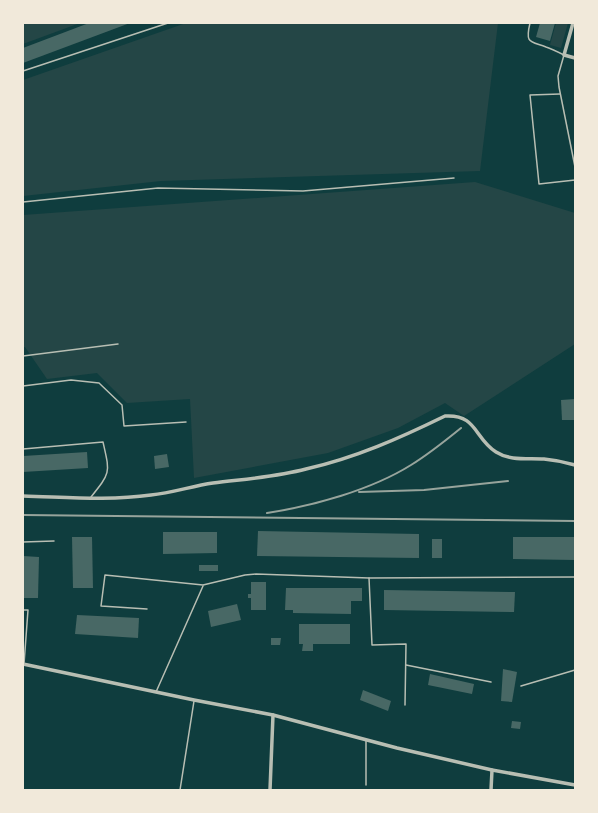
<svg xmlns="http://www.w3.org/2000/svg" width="598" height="813" font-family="'Fira Sans Condensed',sans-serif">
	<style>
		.green { fill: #244646 }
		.building { fill: #486865 }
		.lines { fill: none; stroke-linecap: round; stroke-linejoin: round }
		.service { stroke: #b8beb3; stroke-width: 1.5 }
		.minor { stroke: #b8beb3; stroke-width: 3.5 }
		.rail { stroke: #97a49c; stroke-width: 2 }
	</style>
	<rect width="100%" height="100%" fill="#0f3d3e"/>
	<g class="green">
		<polygon points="23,23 80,23 23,44"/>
		<polygon points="186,23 498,23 480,171 161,181 23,196 23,80"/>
		<polygon points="556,23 568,23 561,48 550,45"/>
		<polygon points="475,182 575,213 575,344 464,416 445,403 398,428 328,453 194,478 190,399 127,403 97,373 47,379 25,347 23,347 23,215"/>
	</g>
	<g class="building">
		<polygon points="89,23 130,23 23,63 23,48"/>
		<polygon points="540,23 555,23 550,41 536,37"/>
		<polygon points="575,399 575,420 562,420 561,400"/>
		<polygon points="87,452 88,468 23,472 23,456"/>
		<polygon points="167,454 169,467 155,469 154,456"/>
		<polygon points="258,531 419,534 419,558 257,556"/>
		<polygon points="163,532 217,532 217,553 163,554"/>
		<polygon points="72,537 92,537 93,588 73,588"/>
		<polygon points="513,537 575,537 575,560 513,559"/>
		<rect x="432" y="539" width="10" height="19"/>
		<polygon points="23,556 39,557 38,598 23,598"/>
		<rect x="199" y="565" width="19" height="6"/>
		<polygon points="251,582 266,582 266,610 251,610 251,598 248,598 248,594 251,594"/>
		<polygon points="286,588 362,588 362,601 351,601 351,614 293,613 293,610 285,610"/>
		<polygon points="384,590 515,592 514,612 384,610"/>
		<polygon points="237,604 241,620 211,627 208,611"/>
		<polygon points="77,615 139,618 138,638 75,634"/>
		<polygon points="299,624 350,624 350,644 313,644 313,651 302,651 303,644 299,644"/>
		<polygon points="271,638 281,638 280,645 271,645"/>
		<polygon points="503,669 517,672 512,702 501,701"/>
		<polygon points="430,674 474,684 472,694 428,685"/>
		<polygon points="363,690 391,701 388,711 360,700"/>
		<polygon points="512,721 521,722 520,729 511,728"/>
	</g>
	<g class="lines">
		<g class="service">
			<path d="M530,23c-5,21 0,18 16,24 6,2 12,5 18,8l-6,21 1,11 16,80"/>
			<polyline points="23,71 168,23"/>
			<polyline points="560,94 530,95 539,184 575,180"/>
			<polyline points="23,202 158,188 303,191 454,178"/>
			<polyline points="23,356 118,344"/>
			<polyline points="23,386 71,380 99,383 122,405 124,426 186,422"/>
			<path d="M23,449l80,-7c7,31 8,30 -12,55"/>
			<polyline points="23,542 54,541"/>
			<polyline points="369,578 372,645 406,644 405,705"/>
			<polyline points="147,609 101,606 105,575 203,585 245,575 256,574 369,578 575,577"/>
			<polyline points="23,610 28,610 24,664"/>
			<polyline points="406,665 491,682"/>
			<polyline points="521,686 575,670"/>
			<polyline points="156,692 203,586"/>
			<polyline points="366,785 366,741"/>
			<polyline points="180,790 194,701"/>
		</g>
		<g class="minor">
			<polyline points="573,23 564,55 575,58"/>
			<path d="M23,496c42,1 86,5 128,-1 21,-2 41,-9 62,-12 31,-4 63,-6 93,-14 49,-11 94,-31 139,-53 32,-2 29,22 51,36 14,9 32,6 48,7 11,1 21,3 31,6"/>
			<polyline points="23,664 194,700 273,715 397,748 492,770 575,785"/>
			<polyline points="270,790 273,715"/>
			<polyline points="491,790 492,770"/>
		</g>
		<g class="rail">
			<polyline points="359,492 424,490 508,481"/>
			<path d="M267,513c46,-7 104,-23 144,-48 18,-11 34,-24 50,-37"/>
			<polyline points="23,515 575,521"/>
		</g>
	</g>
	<rect width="598" height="813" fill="none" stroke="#f1e9da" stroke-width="48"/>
</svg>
